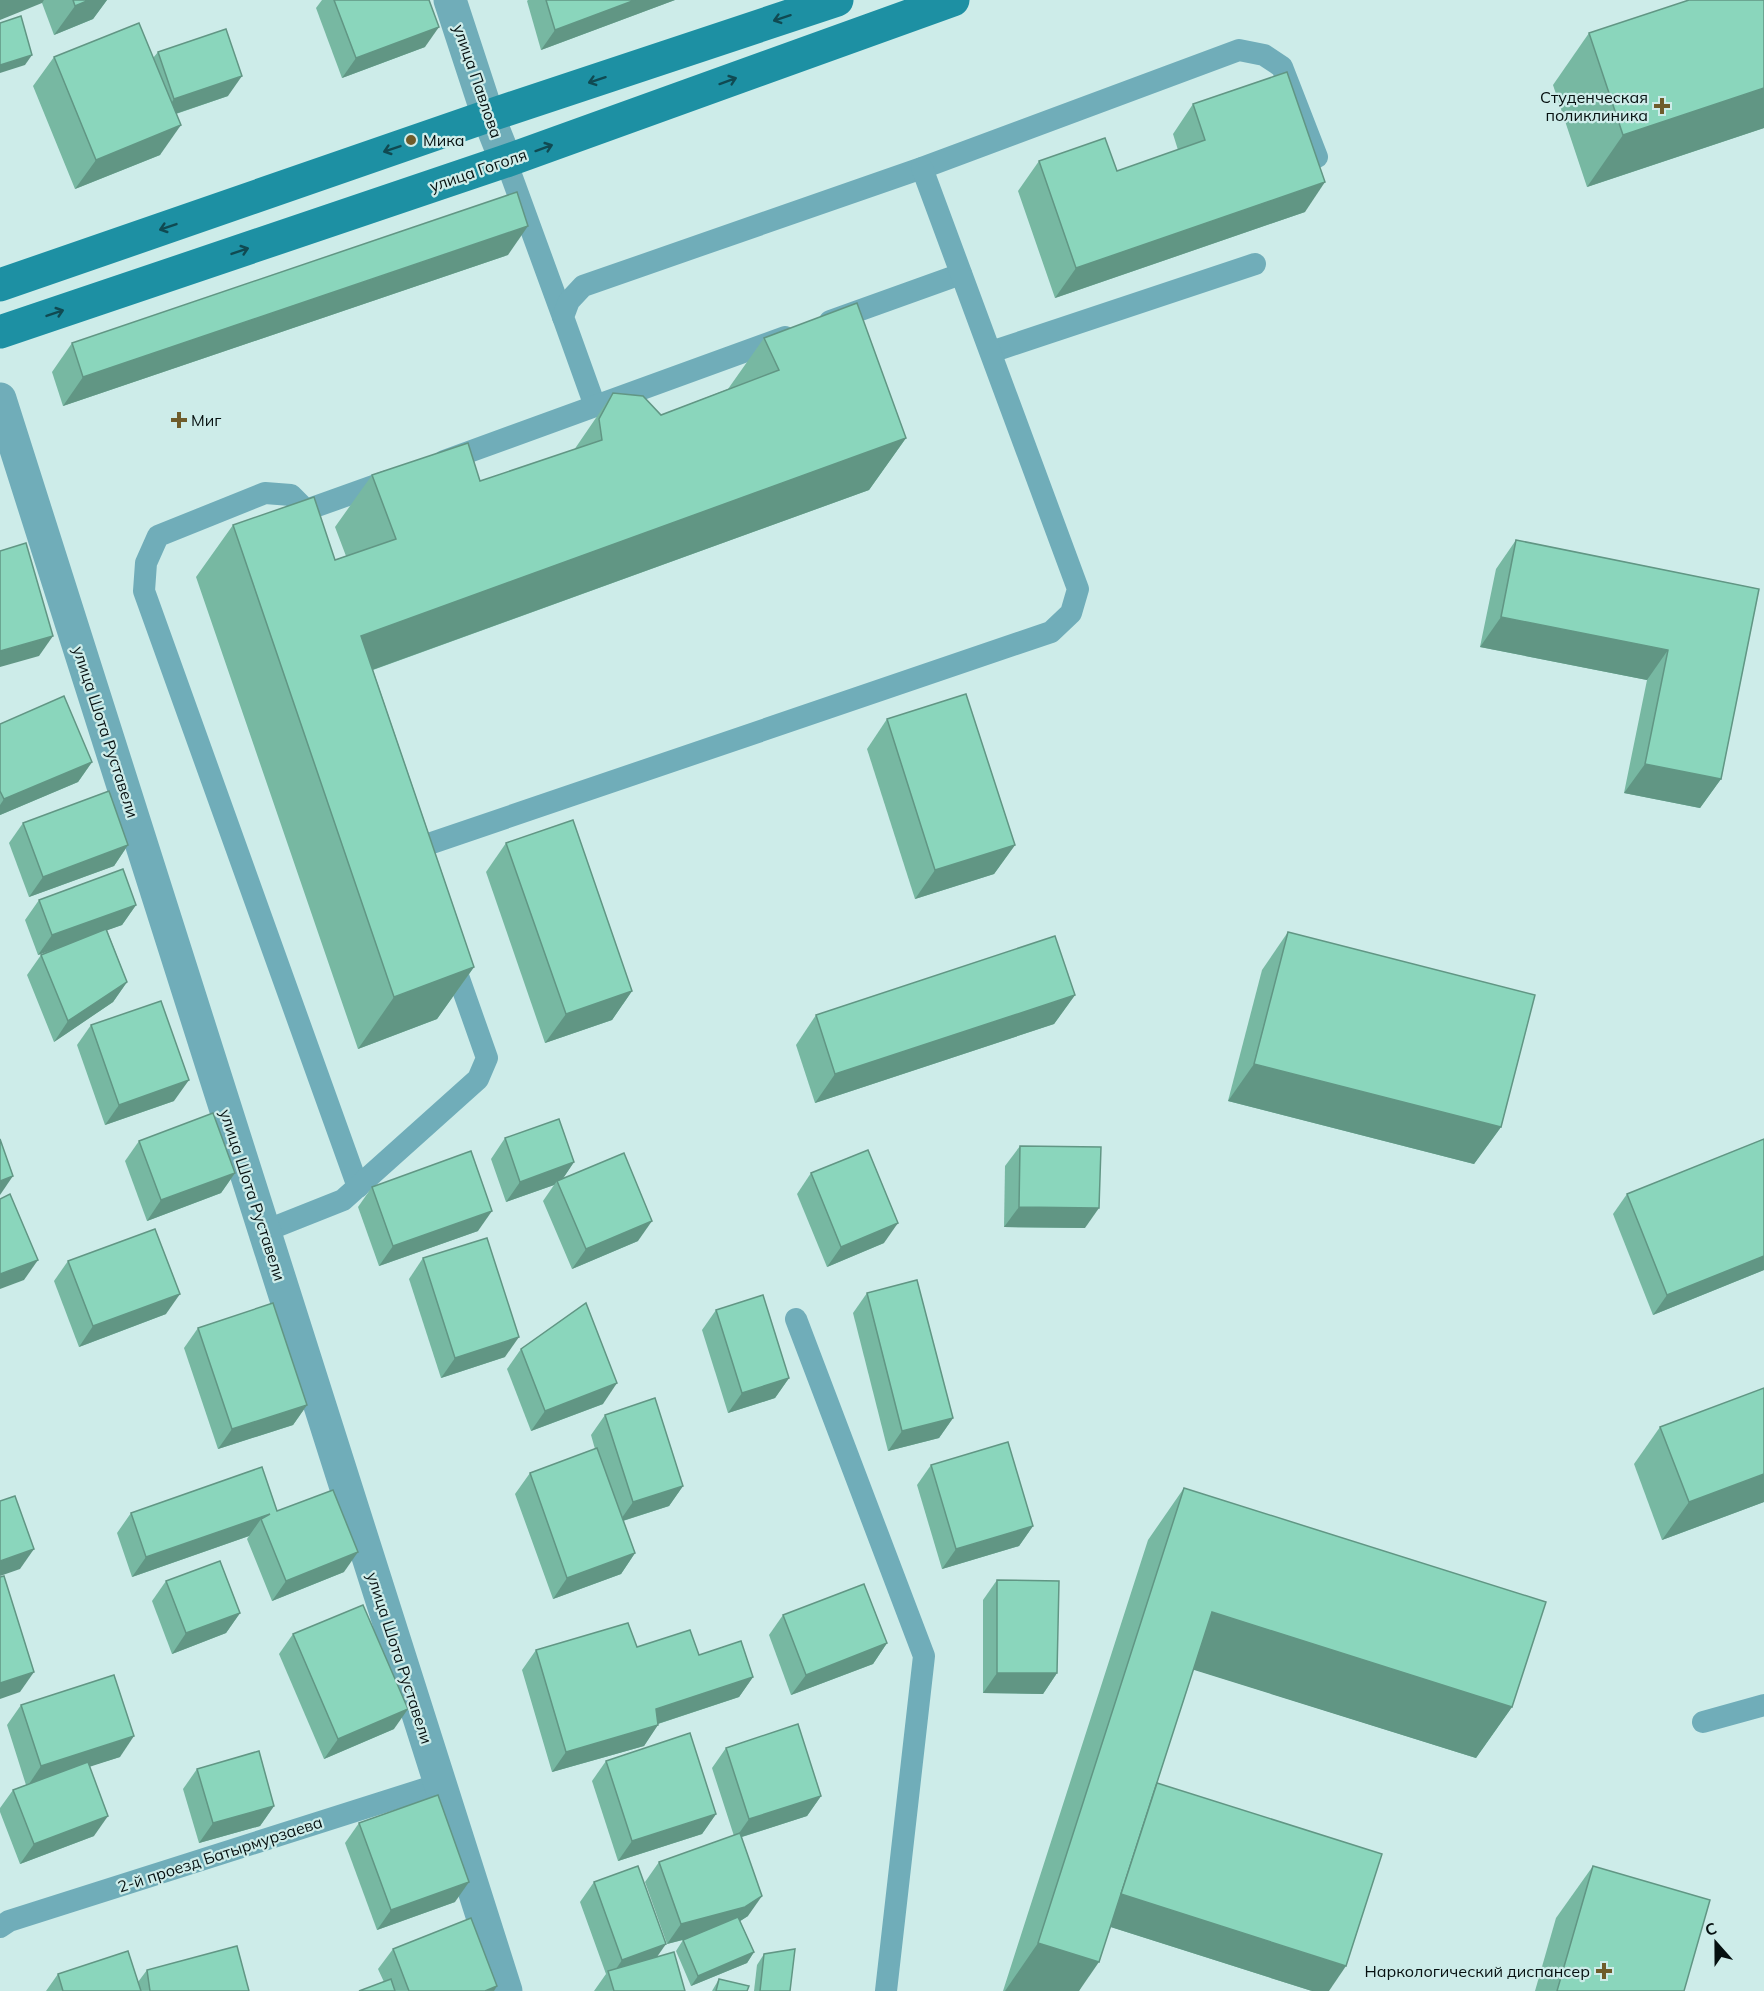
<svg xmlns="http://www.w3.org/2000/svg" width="1764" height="1991" font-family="Mulish,sans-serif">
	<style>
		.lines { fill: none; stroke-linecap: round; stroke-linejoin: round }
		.lane { stroke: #70adb9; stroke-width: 22 }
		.street { stroke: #70adb9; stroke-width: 33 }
		.secondary { stroke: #1d90a3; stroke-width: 33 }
		.wall { fill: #77b8a2 }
		.shaded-wall { fill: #619684 }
		.building { fill: #8ad6bc; stroke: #619684; stroke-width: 1.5 }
		.oneway { stroke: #104a52 }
		.poi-dot { fill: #6f5c2b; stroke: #cdece9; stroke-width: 2 }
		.labels { text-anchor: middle; stroke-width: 4.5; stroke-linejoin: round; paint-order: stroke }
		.street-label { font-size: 16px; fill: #061010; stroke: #cdece9 }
		.poi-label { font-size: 16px; fill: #061010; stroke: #cdece9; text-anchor: end }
	</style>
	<rect width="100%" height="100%" fill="#cdece9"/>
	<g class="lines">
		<g class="lane">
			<polyline points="506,161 563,317"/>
			<polyline points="830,321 961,274"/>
			<polyline points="991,352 1255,264"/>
			<polyline points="595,406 563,317 569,301 583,286 922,168 1239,50 1264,55 1282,67 1317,157"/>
			<polyline points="444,461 785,337"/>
			<polyline points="414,849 1051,632 1071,613 1078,589 922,168"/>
			<polyline points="358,1187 144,591 146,563 158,536 265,493 291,495 306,510 387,481"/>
			<polyline points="265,1231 343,1200 478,1079 487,1058 451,956"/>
			<polyline points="796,1319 924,1656 886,1991"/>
			<polyline points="1703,1722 1764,1705"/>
			<polyline points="0,1927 9,1921 440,1784"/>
		</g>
		<g class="street">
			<polyline points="450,0 488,116 506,161"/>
			<polyline points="0,399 506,1991"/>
		</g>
		<g class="secondary">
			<polyline points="0,285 488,116 837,0"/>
			<polyline points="0,332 506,161 953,0"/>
		</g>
	</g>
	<g class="wall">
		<polygon points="0,0 107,0 93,19 54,35 42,3"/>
		<polygon points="322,0 429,0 425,47 342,78 316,8"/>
		<polygon points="528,0 675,0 541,50 527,1"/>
		<polygon points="1764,0 1764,128 1587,187 1553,85 1589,33"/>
		<polygon points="158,52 228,96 176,114 160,155 75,189 33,86 54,57 153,58"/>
		<polygon points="1193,104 1305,212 1055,298 1018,191 1039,161 1117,171 1178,150 1173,134"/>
		<polygon points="508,255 63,406 52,372 72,343"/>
		<polygon points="764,338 906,438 869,490 373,670 474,967 437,1019 358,1049 196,577 233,525 335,560 346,556 335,527 372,475 480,481 574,450 613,393 661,415 728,389"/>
		<polygon points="1516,540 1759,589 1721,779 1700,808 1624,793 1647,680 1480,647 1496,569"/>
		<polygon points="887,719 1015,845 994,874 915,899 867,749"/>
		<polygon points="0,724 92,762 78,782 0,815"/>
		<polygon points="23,823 128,845 114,866 29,897 9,843"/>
		<polygon points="506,843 632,991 612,1020 545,1043 486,872"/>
		<polygon points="39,900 136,905 122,925 107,930 127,982 113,1002 54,1042 27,975 41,955 46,952 38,955 25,920"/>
		<polygon points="1288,932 1501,1127 1474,1164 1228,1101 1262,970"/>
		<polygon points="1075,995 1054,1024 815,1103 796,1045 816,1015"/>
		<polygon points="91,1025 174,1101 105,1125 77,1045"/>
		<polygon points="505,1138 574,1162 563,1178 638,1241 572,1269 543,1201 554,1185 506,1202 491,1159"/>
		<polygon points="1764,1139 1764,1270 1653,1315 1613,1214 1627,1194"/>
		<polygon points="139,1141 235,1173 221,1193 147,1221 125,1161"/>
		<polygon points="1020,1146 1085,1228 1004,1227 1005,1166"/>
		<polygon points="811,1173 884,1243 827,1267 797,1194"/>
		<polygon points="372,1187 478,1231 379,1266 358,1207"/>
		<polygon points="423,1258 505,1357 441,1378 409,1279"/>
		<polygon points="68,1261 166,1314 79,1347 54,1281"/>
		<polygon points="867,1293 953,1418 939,1438 888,1451 853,1313"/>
		<polygon points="716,1310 789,1378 775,1398 728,1413 702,1330"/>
		<polygon points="198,1328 307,1405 293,1425 218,1449 184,1348"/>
		<polygon points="521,1349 603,1404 531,1431 507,1369"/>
		<polygon points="605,1415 683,1486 669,1506 623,1521 635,1553 621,1574 553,1599 515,1494 530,1473 595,1449 591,1435"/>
		<polygon points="1660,1427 1764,1502 1662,1540 1634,1464"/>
		<polygon points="931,1465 1033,1526 1019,1546 942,1569 917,1485"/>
		<polygon points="1184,1488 1512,1707 1476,1758 1193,1669 1157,1783 1312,1991 1111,1927 1079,1991 1003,1991 1148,1540"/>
		<polygon points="277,1511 344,1572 272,1601 247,1539 249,1536 132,1577 117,1533 131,1513"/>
		<polygon points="997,1580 1057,1673 1043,1694 983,1693 983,1600"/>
		<polygon points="166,1581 240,1613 226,1633 172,1654 152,1601"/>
		<polygon points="783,1615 887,1643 873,1664 791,1695 769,1635"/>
		<polygon points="293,1634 394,1729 324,1759 279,1654"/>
		<polygon points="637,1647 699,1655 753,1677 739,1697 658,1724 644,1746 552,1772 522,1670 536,1650"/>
		<polygon points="21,1705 120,1757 90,1766 94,1836 20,1864 0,1812 0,1808 13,1790 26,1785 7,1725"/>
		<polygon points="726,1748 821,1796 807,1816 742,1837 748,1916 740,1921 754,1952 747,1963 691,1986 676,1951 683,1940 687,1939 667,1944 645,1882 659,1862 734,1836 712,1768"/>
		<polygon points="606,1761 716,1814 702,1834 618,1861 592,1781"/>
		<polygon points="197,1769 274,1806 260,1826 199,1843 183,1789"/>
		<polygon points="359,1823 455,1902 377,1930 345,1843"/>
		<polygon points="1593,1866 1684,1991 1535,1991 1556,1918"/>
		<polygon points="594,1882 656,1958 685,1991 594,1991 606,1974 580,1902"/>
		<polygon points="393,1949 497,1986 494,1991 359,1991 384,1982 378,1969"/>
		<polygon points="764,1954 790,1991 754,1991 757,1965"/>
		<polygon points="147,1970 249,1991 46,1991 58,1974 138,1982"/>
		<polygon points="719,1979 747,1991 712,1991"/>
	</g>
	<g class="shaded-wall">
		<polygon points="0,0 44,0 42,3 0,20"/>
		<polygon points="89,0 107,0 93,19 54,35 75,6"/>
		<polygon points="635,0 675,0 541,50 555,30"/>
		<polygon points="439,27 425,47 342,78 356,58"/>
		<polygon points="32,55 25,65 0,73 0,65"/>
		<polygon points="242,76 228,96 160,119 174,99"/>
		<polygon points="1764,88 1764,128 1587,187 1623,135"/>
		<polygon points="181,125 160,155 75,189 96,160"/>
		<polygon points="1325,182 1305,212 1055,298 1076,268"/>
		<polygon points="528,226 508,255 63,406 83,377"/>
		<polygon points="906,438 869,490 325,687 361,636"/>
		<polygon points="1501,617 1668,650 1647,680 1480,647"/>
		<polygon points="53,636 39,656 0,667 0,651"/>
		<polygon points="92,762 78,782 0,815 0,805 4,799"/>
		<polygon points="1645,764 1721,779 1700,808 1624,793"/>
		<polygon points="128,845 114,866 29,897 43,877"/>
		<polygon points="1015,845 994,874 915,899 935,870"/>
		<polygon points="136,905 122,925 38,955 52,935"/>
		<polygon points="474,967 437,1019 358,1049 394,997"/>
		<polygon points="127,982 113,1002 54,1042 68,1021"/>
		<polygon points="632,991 612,1020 545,1043 566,1014"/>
		<polygon points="1075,995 1054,1024 815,1103 835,1074"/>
		<polygon points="1254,1064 1501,1127 1474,1164 1228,1101"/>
		<polygon points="189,1080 174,1101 105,1125 119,1105"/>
		<polygon points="574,1162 560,1183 557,1181 554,1185 506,1202 520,1182"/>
		<polygon points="235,1173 221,1193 147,1221 161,1200"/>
		<polygon points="13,1176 0,1195 0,1181"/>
		<polygon points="1019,1207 1099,1208 1085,1228 1004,1227"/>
		<polygon points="492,1211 478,1231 379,1266 393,1246"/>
		<polygon points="652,1221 638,1241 572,1269 586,1249"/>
		<polygon points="898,1223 884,1243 827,1267 841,1247"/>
		<polygon points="1764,1256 1764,1270 1653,1315 1667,1295"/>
		<polygon points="38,1260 24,1280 0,1289 0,1274"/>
		<polygon points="180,1294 166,1314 79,1347 93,1326"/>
		<polygon points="519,1337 505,1357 441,1378 455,1358"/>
		<polygon points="789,1378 775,1398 728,1413 742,1393"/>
		<polygon points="617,1383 603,1404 531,1431 545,1411"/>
		<polygon points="307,1405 293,1425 218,1449 232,1429"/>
		<polygon points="953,1418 939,1438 888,1451 902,1431"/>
		<polygon points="1764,1474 1764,1502 1662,1540 1689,1502"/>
		<polygon points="683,1486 669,1506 619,1522 633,1502"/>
		<polygon points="270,1514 261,1519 249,1536 132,1577 146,1557"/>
		<polygon points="1033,1526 1019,1546 942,1569 956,1549"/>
		<polygon points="34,1549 20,1569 0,1576 0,1561"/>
		<polygon points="358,1552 344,1572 272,1601 286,1581"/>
		<polygon points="635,1553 621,1574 553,1599 567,1578"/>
		<polygon points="1212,1612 1512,1707 1476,1758 1175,1664"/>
		<polygon points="240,1613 226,1633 172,1654 186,1633"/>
		<polygon points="887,1643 873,1664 791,1695 806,1675"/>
		<polygon points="34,1672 20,1692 0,1699 0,1683"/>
		<polygon points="997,1673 1057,1673 1043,1694 983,1693"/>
		<polygon points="753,1677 739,1697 642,1729 656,1709"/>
		<polygon points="408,1709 394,1729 324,1759 338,1739"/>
		<polygon points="658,1725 644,1746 552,1772 566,1752"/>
		<polygon points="134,1736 120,1757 27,1787 41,1766"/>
		<polygon points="821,1796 807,1816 735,1839 749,1819"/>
		<polygon points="274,1806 260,1826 199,1843 213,1823"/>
		<polygon points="716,1814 702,1834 618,1861 632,1841"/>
		<polygon points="108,1816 94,1836 20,1864 34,1844"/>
		<polygon points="469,1882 455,1902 377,1930 391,1910"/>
		<polygon points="1118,1893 1346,1966 1329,1991 1312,1991 1098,1923"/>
		<polygon points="762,1896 748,1916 731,1927 667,1944 681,1924"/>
		<polygon points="1038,1943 1099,1962 1079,1991 1005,1991"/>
		<polygon points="666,1944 652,1964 610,1978 622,1960"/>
		<polygon points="754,1952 747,1963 691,1986 698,1976"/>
		<polygon points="497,1986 494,1991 485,1991"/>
	</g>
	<g class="building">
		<polygon points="73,0 89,0 75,6"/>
		<polygon points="334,0 429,0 439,27 356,58"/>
		<polygon points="546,0 635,0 555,30"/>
		<polygon points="1689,0 1764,0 1764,88 1623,135 1589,33"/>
		<polygon points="21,16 32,55 0,65 0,23"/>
		<polygon points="139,23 181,125 96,160 54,57"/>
		<polygon points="226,29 242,76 174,99 158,52"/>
		<polygon points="1287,72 1325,182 1076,268 1039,161 1105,138 1117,171 1205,140 1193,104"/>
		<polygon points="517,192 528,226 83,377 72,343"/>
		<polygon points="857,303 906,438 361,636 474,967 394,997 233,525 314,497 335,560 396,539 372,475 468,443 480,481 602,440 599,419 613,393 643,396 661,415 779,370 764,338"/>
		<polygon points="1516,540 1759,589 1721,779 1645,764 1668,650 1501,617"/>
		<polygon points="26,543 53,636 0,651 0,551"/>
		<polygon points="966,694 1015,845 935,870 887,719"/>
		<polygon points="64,696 92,762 4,799 0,791 0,724"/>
		<polygon points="109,791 128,845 43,877 23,823"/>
		<polygon points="573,820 632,991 566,1014 506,843"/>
		<polygon points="123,869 136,905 52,935 39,900"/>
		<polygon points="106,929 127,982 68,1021 41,955"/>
		<polygon points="1288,932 1535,995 1501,1127 1254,1064"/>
		<polygon points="1055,936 1075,995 835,1074 816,1015"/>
		<polygon points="161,1001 189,1080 119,1105 91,1025"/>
		<polygon points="213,1113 235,1173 161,1200 139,1141"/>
		<polygon points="559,1119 574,1162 520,1182 505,1138"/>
		<polygon points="0,1139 13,1176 0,1181"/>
		<polygon points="1764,1139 1764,1256 1667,1295 1627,1194"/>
		<polygon points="1020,1146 1101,1147 1099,1208 1019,1207"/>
		<polygon points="868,1150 898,1223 841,1247 811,1173"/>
		<polygon points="471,1151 492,1211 393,1246 372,1187"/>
		<polygon points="624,1153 652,1221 586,1249 557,1181"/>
		<polygon points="10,1194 38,1260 0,1274 0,1199"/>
		<polygon points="155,1229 180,1294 93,1326 68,1261"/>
		<polygon points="487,1238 519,1337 455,1358 423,1258"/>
		<polygon points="917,1280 953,1418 902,1431 867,1293"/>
		<polygon points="763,1295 789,1378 742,1393 716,1310"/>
		<polygon points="273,1303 307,1405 232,1429 198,1328"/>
		<polygon points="586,1303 617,1383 545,1411 521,1349"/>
		<polygon points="1764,1388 1764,1474 1689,1502 1660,1427"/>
		<polygon points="655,1398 683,1486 633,1502 605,1415"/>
		<polygon points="1008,1442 1033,1526 956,1549 931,1465"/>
		<polygon points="597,1448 635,1553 567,1578 530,1473"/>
		<polygon points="262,1467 277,1511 333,1490 358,1552 286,1581 261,1519 270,1514 146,1557 131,1513"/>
		<polygon points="1184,1488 1546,1602 1512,1707 1212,1612 1099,1962 1038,1943"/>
		<polygon points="15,1496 34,1549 0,1561 0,1501"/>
		<polygon points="220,1561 240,1613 186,1633 166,1581"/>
		<polygon points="4,1576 34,1672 0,1683 0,1577"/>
		<polygon points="997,1580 1059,1581 1057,1673 997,1673"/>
		<polygon points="864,1584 887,1643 806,1675 783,1615"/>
		<polygon points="363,1605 408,1709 338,1739 293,1634"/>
		<polygon points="628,1623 637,1647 690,1630 699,1655 741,1641 753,1677 656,1709 658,1725 566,1752 536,1650"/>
		<polygon points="114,1675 134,1736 41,1766 21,1705"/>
		<polygon points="798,1724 821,1796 749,1819 726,1748"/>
		<polygon points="690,1733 716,1814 632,1841 606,1761"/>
		<polygon points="259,1751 274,1806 213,1823 197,1769"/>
		<polygon points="88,1762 108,1816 34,1844 13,1790"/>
		<polygon points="1157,1783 1382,1854 1346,1966 1121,1894"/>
		<polygon points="438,1795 469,1882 391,1910 359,1823"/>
		<polygon points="740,1833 762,1896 745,1907 681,1924 659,1862"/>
		<polygon points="638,1866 666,1944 622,1960 594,1882"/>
		<polygon points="1593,1866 1710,1900 1684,1991 1557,1991"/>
		<polygon points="738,1917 754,1952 698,1976 683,1940"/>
		<polygon points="471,1918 497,1986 485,1991 409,1991 393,1949"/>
		<polygon points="237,1946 249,1991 150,1991 147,1970"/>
		<polygon points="795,1949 790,1991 760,1991 764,1954"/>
		<polygon points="128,1951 141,1991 63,1991 58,1974"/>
		<polygon points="674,1952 685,1991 614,1991 608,1971"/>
		<polygon points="391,1979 395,1991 359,1991"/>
		<polygon points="719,1979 749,1986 747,1991 716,1991"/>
	</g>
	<defs><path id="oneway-shaft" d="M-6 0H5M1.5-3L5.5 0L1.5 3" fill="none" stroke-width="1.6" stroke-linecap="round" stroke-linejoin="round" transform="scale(1.5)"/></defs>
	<g class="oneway">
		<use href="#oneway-shaft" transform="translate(782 18) rotate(162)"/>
		<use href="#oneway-shaft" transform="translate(597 80) rotate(162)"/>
		<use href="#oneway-shaft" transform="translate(728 81) rotate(-20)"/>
		<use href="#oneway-shaft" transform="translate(544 148) rotate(-20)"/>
		<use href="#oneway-shaft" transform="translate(392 149) rotate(161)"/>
		<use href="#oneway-shaft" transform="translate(168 227) rotate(161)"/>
		<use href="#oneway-shaft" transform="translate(240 251) rotate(-19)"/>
		<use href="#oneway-shaft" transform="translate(55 313) rotate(-19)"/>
	</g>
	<g class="poi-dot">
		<path d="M1659 97h6v6h6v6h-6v6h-6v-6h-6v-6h6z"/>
		<circle cx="411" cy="140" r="6"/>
		<path d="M176 411h6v6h6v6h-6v6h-6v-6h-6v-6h6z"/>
		<path d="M1601 1962h6v6h6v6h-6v6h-6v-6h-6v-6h6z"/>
	</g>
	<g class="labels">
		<g class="street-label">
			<text transform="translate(478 81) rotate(71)" y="6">улица Павлова</text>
			<text transform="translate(478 170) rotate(-19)" y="6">улица Гоголя</text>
			<text transform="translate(106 732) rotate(72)" y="6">улица Шота Руставели</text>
			<text transform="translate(253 1195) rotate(72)" y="6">улица Шота Руставели</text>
			<text transform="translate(400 1658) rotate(72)" y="6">улица Шота Руставели</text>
			<text transform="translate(220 1854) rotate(-18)" y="6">2-й проезд Батырмурзаева</text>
		</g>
		<g class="poi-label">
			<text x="1648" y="103">Студенческая<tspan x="1648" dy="18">поликлиника</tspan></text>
			<text x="423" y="146" text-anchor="start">Мика</text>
			<text x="191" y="426" text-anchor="start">Миг</text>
			<text x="1590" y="1977">Наркологический диспансер</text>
		</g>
	</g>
	<g transform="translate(1716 1943) rotate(339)" stroke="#cdece9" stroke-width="4.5" paint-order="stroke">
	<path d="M0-4.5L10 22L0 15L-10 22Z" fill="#061010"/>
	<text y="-9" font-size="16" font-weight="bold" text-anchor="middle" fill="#061010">С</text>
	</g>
</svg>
